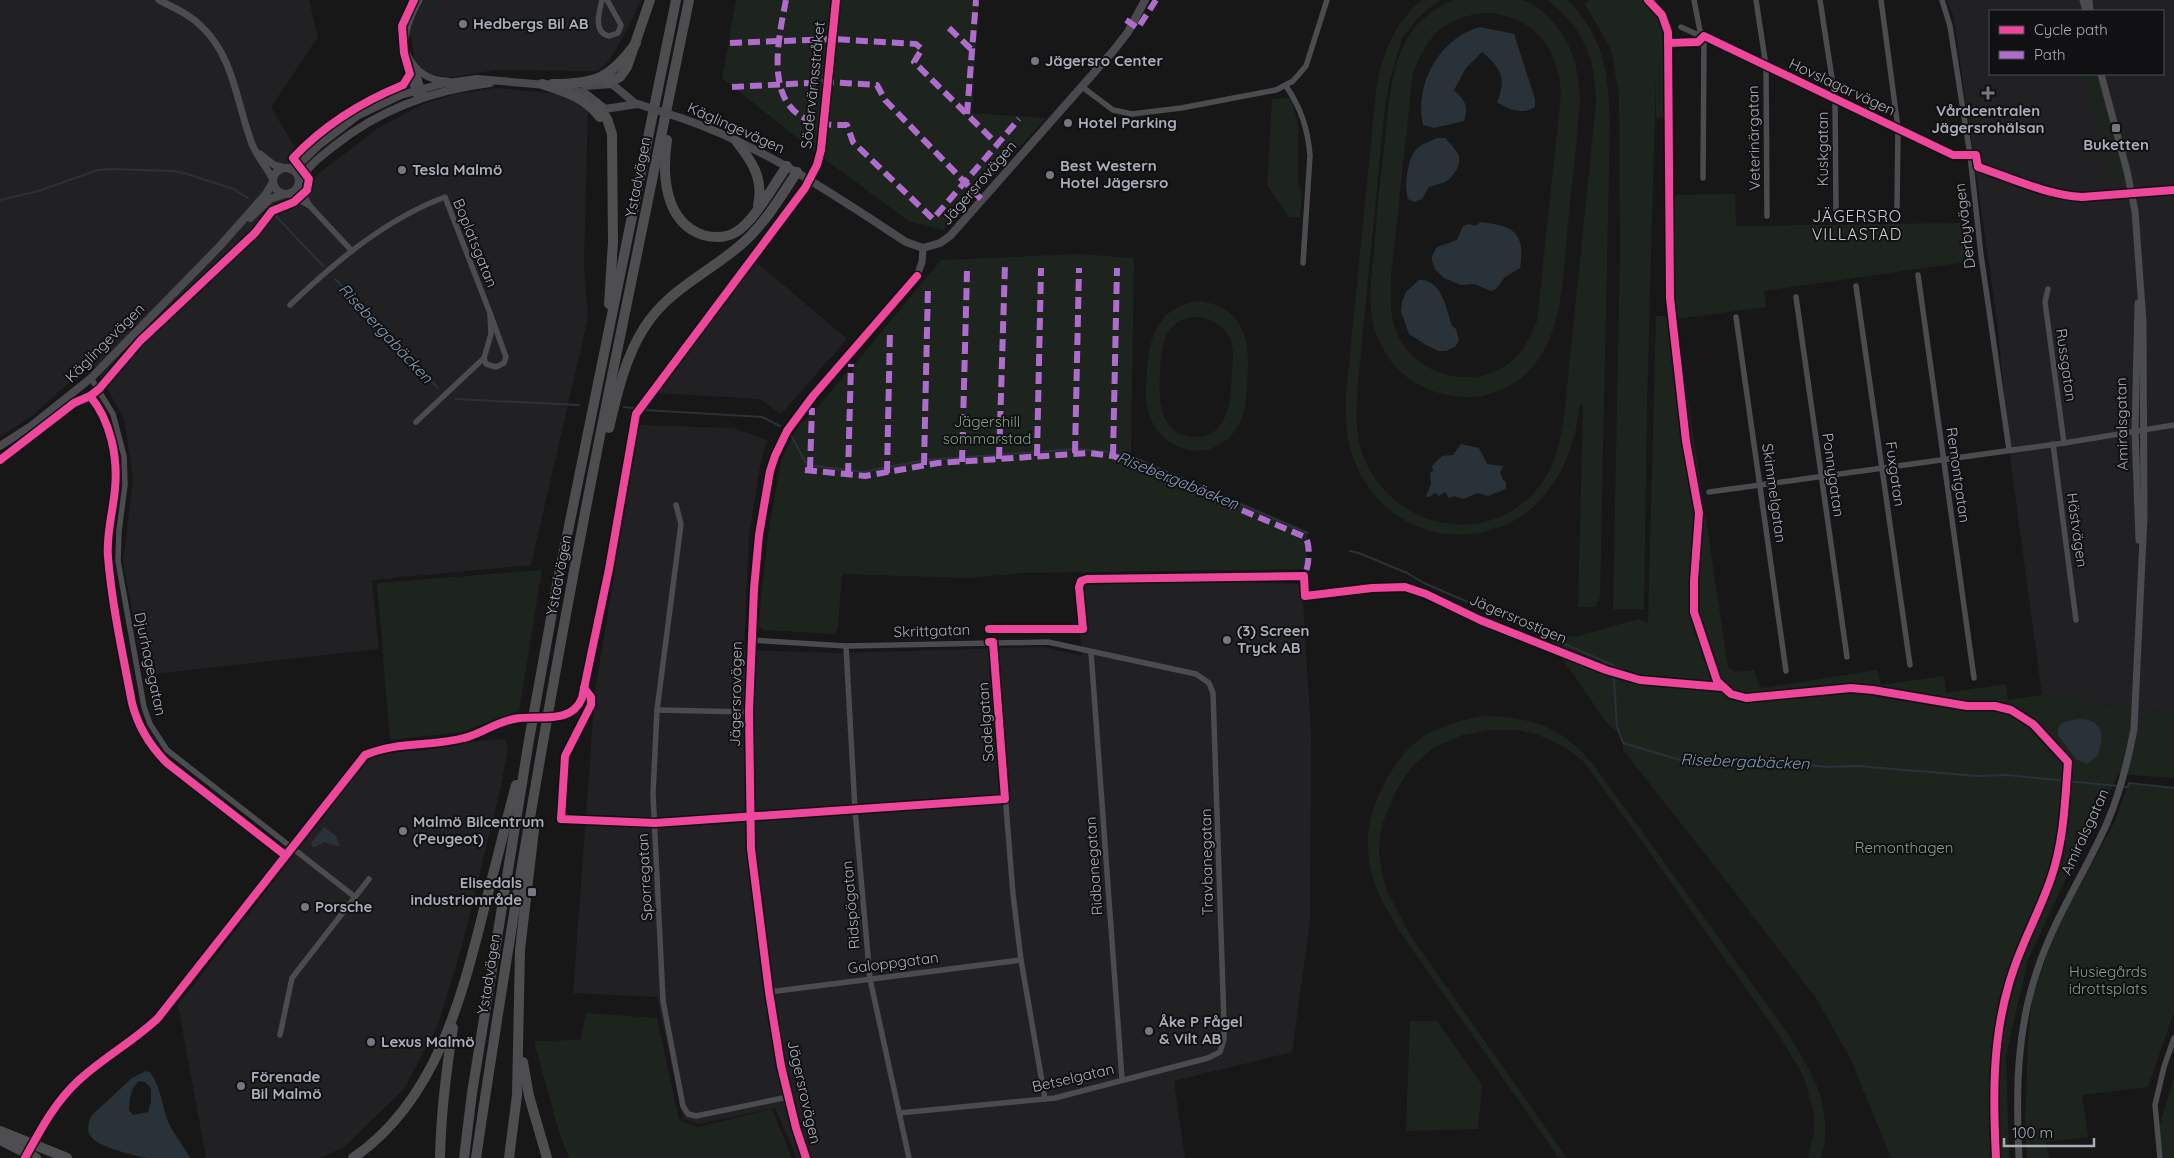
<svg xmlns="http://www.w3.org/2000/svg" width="2174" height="1158" font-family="Quicksand,sans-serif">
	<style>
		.built { fill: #212123; fill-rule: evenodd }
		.green { fill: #1d241e; fill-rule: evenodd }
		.water { fill: #2a3239; fill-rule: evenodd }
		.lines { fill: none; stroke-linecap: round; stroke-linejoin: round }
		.stream { stroke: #2a3239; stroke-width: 2 }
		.minor { stroke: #4b4c50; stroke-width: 5.5 }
		.tertiary { stroke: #4b4c50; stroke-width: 7 }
		.secondary { stroke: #4a4a4e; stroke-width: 8 }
		.motorway { stroke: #4e4e51; stroke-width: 10 }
		.secondary-bridge { stroke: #4a4a4e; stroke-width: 8 }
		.quiet { stroke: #b06ccc; stroke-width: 6; stroke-dasharray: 12 6; stroke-linecap: butt }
		.cycleway-casing { stroke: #111113; stroke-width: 11 }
		.cycleway { stroke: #ed469a; stroke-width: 8 }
		.poi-dot { fill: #757880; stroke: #111113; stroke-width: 2 }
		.labels { text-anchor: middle; stroke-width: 4; stroke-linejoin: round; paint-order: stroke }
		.poi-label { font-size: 15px; font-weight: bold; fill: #a8adb8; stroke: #111113; text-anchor: start }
		.street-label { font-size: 15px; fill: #a8adb8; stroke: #111113 }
		.park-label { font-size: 15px; fill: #7fa381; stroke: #111113 }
		.neighbourhood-label { font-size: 16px; letter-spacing: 1px; fill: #c9ccd4; stroke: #111113 }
		.water-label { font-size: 16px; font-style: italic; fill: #7f9bb3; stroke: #111113 }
	</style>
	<rect width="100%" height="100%" fill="#171717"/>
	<g class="built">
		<polygon points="0,0 309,0 318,37 271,107 313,178 378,128 423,104 455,94 496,88 559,94 575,99 588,108 584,264 588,318 531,565 372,580 379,649 144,675 123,561 133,479 130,456 124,419 92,362 32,416 0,437"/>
		<polygon points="411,0 641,0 628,28 609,61 597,71 495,70 454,77 433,75 424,70 415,60 411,38 399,28"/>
		<path d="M1947,0h227v713l-26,-2 -106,-16 -30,-223 -15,-151 -40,-281 -3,-22zM1990,11h173v63h-173z"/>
		<polygon points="756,262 847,339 781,414 760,399 655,393"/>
		<polygon points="639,425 733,428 767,440 760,466 749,535 744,650 837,653 1043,647 1082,656 1075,577 1302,584 1311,734 1310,923 1292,1052 1174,1081 1185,1158 797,1158 775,1108 699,1124 683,1119 657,997 573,993 595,691"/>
		<polygon points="505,739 508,749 500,790 463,942 438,1025 404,1089 344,1147 320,1158 206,1158 178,1005 372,754 423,750 478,741"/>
	</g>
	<g class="green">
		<polygon points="736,0 979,0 972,113 1046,118 944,230 910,222 815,152 722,78"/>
		<path d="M1422,0h18l-18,14 -20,24 -12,41 -5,27 -27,276c-1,23 -4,49 4,71 28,77 128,99 179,31 15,-20 19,-43 23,-67l32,-314c0,-43 -13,-77 -49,-103h21c36,38 39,69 42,119l-10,478 -5,10h-17l5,-202 -3,1c-5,35 -15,67 -39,93 -16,19 -39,29 -62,34 -58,10 -110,-25 -127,-79 -7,-20 -6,-40 -6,-61l30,-301c6,-38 16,-66 46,-92z"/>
		<path d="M1453,0c19,0 52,0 69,0 8,1 18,9 23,14 26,24 34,52 35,86 -3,42 -8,83 -12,124 -6,58 -3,137 -65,165 -16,7 -32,10 -49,7 -33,-4 -60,-23 -74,-53 -5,-10 -8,-21 -9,-32 -2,-23 2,-48 4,-71 2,-33 6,-66 10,-99 3,-33 5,-68 20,-98 9,-20 28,-34 48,-43zM1490,13c47,5 68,37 71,81l-24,227c-7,17 -15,34 -30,44 -40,27 -100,7 -113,-40 -5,-17 -3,-33 -3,-50l22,-202c15,-39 33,-58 77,-60z"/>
		<polygon points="1589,0 1656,0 1666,34 1666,117 1656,118 1656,74 1647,403 1644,609 1613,609 1620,254 1619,95 1611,49 1585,4"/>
		<polygon points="2082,74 2099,74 2126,179 2110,181 2106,150"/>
		<polygon points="1292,98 1298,126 1298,184 1302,192 1300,217 1289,217 1267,185 1272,99"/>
		<polygon points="1735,194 1736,226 1962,223 1968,219 1973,261 1764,291 1766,307 1676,319 1728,667 1735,672 1754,670 1759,686 1762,688 1877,670 1881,685 1944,676 1946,693 2006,684 2008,700 2042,695 2148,711 2174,713 2174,778 2118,774 2108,797 2086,835 2028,960 2006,1055 2009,1158 1891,1158 1851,1060 1818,1001 1724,878 1623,750 1623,737 1606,722 1548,638 1579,636 1638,619 1648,623 1656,316 1674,316 1672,300 1671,195"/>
		<polygon points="1078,254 1134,258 1131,455 1308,531 1305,569 1024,573 968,578 842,574 838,626 835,634 763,630 758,626 768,535 781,460 794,433 801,423 813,413 848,371 852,373 853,366 941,260"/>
		<path d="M1200,301c47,7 51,44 47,84 -1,8 -1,18 -3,26 -8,31 -38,49 -67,35 -17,-8 -27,-22 -30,-41 -2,-9 -1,-20 0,-30 1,-38 11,-69 53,-74zM1196,317c14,1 27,7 34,21 4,10 3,23 2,34 -1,24 -2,65 -36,65 -36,0 -38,-37 -36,-63 1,-27 3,-54 36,-57z"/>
		<polygon points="542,570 519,711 461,732 390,740 377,583"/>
		<path d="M1484,716c49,1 80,11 111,51 47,64 93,129 140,193 27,39 59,77 79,120 11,22 15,55 7,78h-13l6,-26v-18l-10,-37 -23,-39 -138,-195 -60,-82 -16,-12 -17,-9 -17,-7 -18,-3h-25l-28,5 -29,13 -20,17 -16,24 -14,33 -3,14 -1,18 3,19 5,18 23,44 157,223h-8l-159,-226c-12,-21 -26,-42 -30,-66 -2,-13 -3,-26 -1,-39 5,-31 29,-76 57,-92 18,-11 37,-15 58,-19z"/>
		<polygon points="2129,783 2174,788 2174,1012 2148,1087 2082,1095 2088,1137 2046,1142 2049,1158 2027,1158 2025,1128 2028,1041 2032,999 2054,932 2114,823"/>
		<polygon points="586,1013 657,1018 679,1120 698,1127 772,1109 792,1158 569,1158 559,1132 534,1041 580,1040"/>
		<polygon points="1410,1021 1437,1021 1482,1085 1478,1129 1406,1131"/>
		<polygon points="2174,1077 2174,1158 2164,1158 2159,1128"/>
	</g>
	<g class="water">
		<path d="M1480,27l34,7 21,65v8c-12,8 -27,3 -38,-5 10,-22 4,-35 -15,-50l-16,16 -12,22c11,11 15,15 10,31l-30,7 -11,-3c-9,-40 16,-87 57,-98z"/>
		<path d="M1437,138h8c5,5 10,11 13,16 5,9 -5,24 -13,28 -5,2 -11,3 -16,5l-7,12 -8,3 -6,-3c-4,-13 -1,-44 11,-52 5,-4 12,-6 18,-9z"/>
		<path d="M1481,222c32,4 45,10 39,46l-15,9 -9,12 -5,2 -17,-7 -13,1 -17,-7 -9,-9 -3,-8v-5l5,-9 20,-7 6,-14 6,-2 6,2z"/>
		<path d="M1419,280c23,-1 27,28 33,46l4,3 3,11 -4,7 -9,4h-8l-12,-6 -17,-11 -8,-23 1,-9 4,-10z"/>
		<polygon points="1461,444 1479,448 1487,464 1503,466 1500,472 1503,480 1506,482 1506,489 1488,496 1478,493 1463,499 1454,496 1449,498 1445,492 1439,496 1435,493 1429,497 1426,496 1431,484 1430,473 1433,471 1432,466 1442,456 1453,455"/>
		<path d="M2083,719c23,3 20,19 15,36l-10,9 -11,-4 -19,-25c-2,-15 14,-15 25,-16z"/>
		<polygon points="324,827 336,836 340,847 324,842 315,847 312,846 311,843"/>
		<path d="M146,1071l4,1c11,15 12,35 19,52 6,12 15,22 21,34 -14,0 -29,0 -43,0 -12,-2 -47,-11 -55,-20 -6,-7 -4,-14 -1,-22l41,-38zM139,1081l6,1 6,6v14l-3,10 -15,3 -4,-5c1,-12 1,-21 10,-29z"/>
	</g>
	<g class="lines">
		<g class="stream">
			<polyline points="0,200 38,191 98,170 111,169 172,171 184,173 233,189 248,198"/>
			<polyline points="275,215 323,266"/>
			<polyline points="335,279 438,388"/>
			<polyline points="456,399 579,405"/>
			<polyline points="624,407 633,408"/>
			<polyline points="645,410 762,417 780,426"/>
			<polyline points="792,437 807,465 863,472 925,460 1077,449 1111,452 1137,459 1307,533"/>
			<polyline points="1350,551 1359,553 1407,573 1424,583 1613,665 1617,726 1623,743 1687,762 1701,756 1829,767 1858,766 1977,776 2007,775 2128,787 2129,783 2174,788"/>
		</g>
		<g class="minor">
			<path d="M602,0c-3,12 -9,33 7,36l9,-3 3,-8 -14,-25"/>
			<polyline points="1694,0 1700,31 1704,36 1703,178"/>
			<polyline points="1756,0 1766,66 1767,216"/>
			<polyline points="1820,0 1835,98 1836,210"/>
			<polyline points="1881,0 1898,128 1897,207"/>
			<polyline points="1942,0 1950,26 1970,155 1981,255 2009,449"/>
			<polyline points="1681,27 1835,98 1953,155 1970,155"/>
			<polyline points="1081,86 1113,110 1132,114 1181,108 1276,90 1293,81 1306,66 1327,0"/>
			<path d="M1286,86c15,22 22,43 24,70l-7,107"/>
			<polyline points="298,185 310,206 352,251"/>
			<polyline points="288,194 308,205"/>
			<polyline points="1918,275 1974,678"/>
			<polyline points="1856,286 1910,665"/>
			<polyline points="2048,289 2045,302 2064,443"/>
			<polyline points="1796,297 1847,657"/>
			<path d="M290,305c45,-43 96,-86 155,-108l45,116 1,21 -7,24 2,6 10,3 8,-4 2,-6 -16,-44"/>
			<polyline points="1736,317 1786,671"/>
			<polyline points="91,378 113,414 124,456 125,485 119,531 118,561 144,707 150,724 167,750 355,897"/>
			<polyline points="416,422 484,358"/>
			<polyline points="2053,444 2076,620"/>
			<polyline points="1709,492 2064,443 2174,425"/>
			<polyline points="676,505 681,524 657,710 653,794 663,1001 683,1106 688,1114 696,1116 788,1097"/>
			<polyline points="751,640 846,646 1048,642 1196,674 1209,683 1213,693 1224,1023 1224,1039 1220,1052 1208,1058 1055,1098 899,1113"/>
			<polyline points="993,642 1013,894 1021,960 1045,1099"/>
			<polyline points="846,646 855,810 870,979 909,1158"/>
			<polyline points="1091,652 1122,1079"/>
			<polyline points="657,710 749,712"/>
			<polyline points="769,992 1021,960"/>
			<polyline points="280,1035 292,978 369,879"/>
			<polyline points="2160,1158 2155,1105 2164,1067 2174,1038"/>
		</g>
		<g class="tertiary">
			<path d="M159,0c15,8 30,14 42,26 33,30 36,79 51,118 5,13 15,23 21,36"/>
			<polyline points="2083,0 2086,11"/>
			<polyline points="2089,0 2090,11"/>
			<path d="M407,54c8,17 22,27 41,27"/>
			<polyline points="415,69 423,95"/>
			<path d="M418,100c-13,-43 -22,-59 1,-100"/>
			<polyline points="260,154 274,165 286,168"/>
			<polyline points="2138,303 2135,431 2139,540"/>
			<polyline points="806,1158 796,1128 781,1066 769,992 751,849 749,712 754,589 759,535 770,471 775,456 787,431 813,396 917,276 922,262 923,248"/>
			<path d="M2019,1158c-3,-64 -3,-126 18,-187 17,-53 48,-98 70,-148 13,-30 21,-62 27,-94l10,-212 -1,-196 -8,-110 -8,-40 -26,-97"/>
		</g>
		<g class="secondary">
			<polyline points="585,86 612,84 636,104"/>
			<polyline points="563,87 586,94 605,109 637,104"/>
			<path d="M681,118c82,28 153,77 225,124l17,6 17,-5 10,-7 164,-186 14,-18 17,-32"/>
			<circle cx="286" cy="181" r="13"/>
			<polyline points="290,169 298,165 319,145 357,116 401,95 441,84 477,79 547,85"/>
			<path d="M299,181c9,-15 21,-24 35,-35 45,-36 99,-56 156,-63"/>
			<polyline points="250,218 270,199 285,194"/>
			<polyline points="0,446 31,426 91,378 219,247 266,194 273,182"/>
		</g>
		<g class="motorway">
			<polyline points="607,83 620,77 627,67 650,0"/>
			<path d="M542,84c22,7 43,13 58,33"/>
			<path d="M552,84c43,0 58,-5 84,-41"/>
			<polyline points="597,104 607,119 612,134 613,242 609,304"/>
			<path d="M667,140c-5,34 -3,82 36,95 11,3 23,3 33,-3 17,-9 39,-49 51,-66"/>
			<path d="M736,141c16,20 28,38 22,64"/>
			<path d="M609,428c8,-34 16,-70 35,-100 25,-40 67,-56 100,-86 22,-20 37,-46 53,-70"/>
			<polyline points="523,1062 529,1096 547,1158"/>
			<polyline points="0,1131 67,1158"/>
			<polyline points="0,1140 36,1158"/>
			<path d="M353,1158c82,-56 108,-157 131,-249 11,-41 21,-83 32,-124"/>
			<path d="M440,1158c1,-44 6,-87 13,-130"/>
			<polyline points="464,1158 472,1093 529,740 557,585 676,0"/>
			<path d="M476,1158c39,-263 84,-526 137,-787 25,-124 51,-247 76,-371"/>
			<polyline points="509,1158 517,1095 520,950 534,830"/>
		</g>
		<polyline class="secondary-bridge" points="638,104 681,118"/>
		<g class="quiet">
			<path d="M786,0c-7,36 -22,99 20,119 12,6 28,6 41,6l6,17 80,77 86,-100"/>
			<polyline points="1126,20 1138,28 1156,0"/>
			<polyline points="949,28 972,50"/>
			<polyline points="730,43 832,39 916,44 922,49 914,62 997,144"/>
			<polyline points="732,87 828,82 877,85 885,100 983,201"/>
			<polyline points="967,114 976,0"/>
			<polyline points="1075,453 1079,268"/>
			<polyline points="1037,456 1041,268"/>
			<polyline points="1113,456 1117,268"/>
			<polyline points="999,459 1005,264"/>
			<polyline points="962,462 967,271"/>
			<polyline points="924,465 928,285"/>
			<polyline points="810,469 812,408"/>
			<path d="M805,470l60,6 73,-13 152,-10 23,3 16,6 176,75c6,7 4,31 -1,39"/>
			<polyline points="887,473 890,330"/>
			<polyline points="848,475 851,364"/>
		</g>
		<defs>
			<g id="cycleway">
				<path d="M1648,0l14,15 6,17 2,266 16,143 13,72 -5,68v31l23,69 14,13 15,4 105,-10 22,2 94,16h28l16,4 22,14 35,38c-3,39 -4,79 -17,116 -12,36 -32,69 -42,106 -17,57 -16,115 -13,174"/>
				<path d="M1668,43l30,-1 6,-6 249,119h23l2,12c33,11 69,28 104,30l92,-7"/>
				<path d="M90,396c21,25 28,62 25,93 -2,23 -9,45 -7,68 4,49 15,98 24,146 6,24 18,43 35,60l118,92"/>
				<path d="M0,460l74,-57 16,-7 9,-7 41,-48 115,-108 17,-22 22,-9 13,-12 2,-11 -16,-21c32,-34 68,-56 110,-73l7,-11 -6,-21 -2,-27 12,-26"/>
				<polyline points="989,629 1083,629 1079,587 1081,581 1087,579 1304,576 1305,596 1372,588 1405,587 1426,594 1480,620 1606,670 1640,680 1722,687"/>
				<polyline points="584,688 591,697 591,705 565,756 561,819 655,823 1005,799 993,642 989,642"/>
				<path d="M25,1158c16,-29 30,-56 54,-78 25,-23 55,-39 79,-62l207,-263c32,-14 66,-8 99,-17 17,-4 32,-16 50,-19 23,-5 57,7 68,-21l27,-129 27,-155 169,-226 12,-23 4,-15 15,-150"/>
				<polyline points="806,1158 796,1128 781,1066 769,992 751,849 749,712 754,589 759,535 770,471 775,456 787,431 813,396 917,276"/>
			</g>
		</defs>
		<use href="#cycleway" class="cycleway-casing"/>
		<use href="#cycleway" class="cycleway"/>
	</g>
	<g class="poi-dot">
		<circle cx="463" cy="24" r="5"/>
		<circle cx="1035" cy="61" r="5"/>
		<path d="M1985.5 85.5h5v5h5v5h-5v5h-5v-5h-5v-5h5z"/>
		<circle cx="1068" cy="123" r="5"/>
		<rect x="2111" y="123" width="10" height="10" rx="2.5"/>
		<circle cx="402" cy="170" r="5"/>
		<circle cx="1050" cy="175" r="5"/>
		<circle cx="1227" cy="640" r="5"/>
		<circle cx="403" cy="831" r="5"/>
		<rect x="527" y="887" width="10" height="10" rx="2.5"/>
		<circle cx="305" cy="907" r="5"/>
		<circle cx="1149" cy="1031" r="5"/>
		<circle cx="371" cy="1042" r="5"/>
		<circle cx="241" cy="1086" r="5"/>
	</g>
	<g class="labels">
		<g class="poi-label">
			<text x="473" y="29">Hedbergs Bil AB</text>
			<text x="1045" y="66">Jägersro Center</text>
			<text x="1988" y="116" text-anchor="middle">Vårdcentralen<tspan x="1988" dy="17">Jägersrohälsan</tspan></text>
			<text x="1078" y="128">Hotel Parking</text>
			<text x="2116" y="150" text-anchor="middle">Buketten</text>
			<text x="1060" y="171">Best Western<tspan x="1060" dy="17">Hotel Jägersro</tspan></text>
			<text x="412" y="175">Tesla Malmö</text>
			<text x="1237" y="636">(3) Screen<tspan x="1237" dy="17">Tryck AB</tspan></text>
			<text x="413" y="827">Malmö Bilcentrum<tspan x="413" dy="17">(Peugeot)</tspan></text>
			<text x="522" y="888" text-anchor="end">Elisedals<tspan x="522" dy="17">industriområde</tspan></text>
			<text x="315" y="912">Porsche</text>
			<text x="1159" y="1027">Åke P Fågel<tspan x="1159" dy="17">&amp; Vilt AB</tspan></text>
			<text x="381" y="1047">Lexus Malmö</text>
			<text x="251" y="1082">Förenade<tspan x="251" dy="17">Bil Malmö</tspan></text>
		</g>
		<g class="street-label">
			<text transform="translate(813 85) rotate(-84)" y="5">Södervärnsstråket</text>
			<text transform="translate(1842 87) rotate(25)" y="5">Hovslagarvägen</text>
			<text transform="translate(736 128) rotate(24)" y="5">Käglingevägen</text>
			<text transform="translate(1754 138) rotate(-91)" y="5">Veterinärgatan</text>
			<text transform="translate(1823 149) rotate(-90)" y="5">Kuskgatan</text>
			<text transform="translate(638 177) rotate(-79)" y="5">Ystadvägen</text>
			<text transform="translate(979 183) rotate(-49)" y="5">Jägersrovägen</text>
			<text transform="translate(1965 226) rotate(-97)" y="5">Derbyvägen</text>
			<text transform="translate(475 243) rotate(68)" y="5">Boplatsgatan</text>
			<text transform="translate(105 343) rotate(-45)" y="5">Käglingevägen</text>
			<text transform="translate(2066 365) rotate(82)" y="5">Russgatan</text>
			<text transform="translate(2122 424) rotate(-91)" y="5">Amiralsgatan</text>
			<text transform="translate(1895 474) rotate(82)" y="5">Fuxgatan</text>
			<text transform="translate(1833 475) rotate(82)" y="5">Ponnygatan</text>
			<text transform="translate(1958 475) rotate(82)" y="5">Remontgatan</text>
			<text transform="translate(1774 493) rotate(82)" y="5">Skimmelgatan</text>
			<text transform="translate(2077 530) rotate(82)" y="5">Hästvägen</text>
			<text transform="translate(559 575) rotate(-79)" y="5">Ystadvägen</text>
			<text transform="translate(1518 619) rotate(23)" y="5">Jägersrostigen</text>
			<text transform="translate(932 631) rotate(-2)" y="5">Skrittgatan</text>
			<text transform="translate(150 664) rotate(78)" y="5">Djurhagegatan</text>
			<text transform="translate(736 694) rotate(-89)" y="5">Jägersrovägen</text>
			<text transform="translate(986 722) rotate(-94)" y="5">Sadelgatan</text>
			<text transform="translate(2085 832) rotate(-65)" y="5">Amiralsgatan</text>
			<text transform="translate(1207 862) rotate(-91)" y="5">Travbanegatan</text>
			<text transform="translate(1094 866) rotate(-94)" y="5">Ridbanegatan</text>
			<text transform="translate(645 877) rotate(-93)" y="5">Sporregatan</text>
			<text transform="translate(851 905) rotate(-95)" y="5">Ridspögatan</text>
			<text transform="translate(893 963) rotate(-7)" y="5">Galoppgatan</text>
			<text transform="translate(489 974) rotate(-81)" y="5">Ystadvägen</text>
			<text transform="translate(1073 1078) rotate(-13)" y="5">Betselgatan</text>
			<text transform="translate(804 1092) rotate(77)" y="5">Jägersrovägen</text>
		</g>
		<g class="park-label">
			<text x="987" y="427">Jägershill<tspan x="987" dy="17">sommarstad</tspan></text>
			<text x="1904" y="853">Remonthagen</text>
			<text x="2108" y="977">Husiegårds<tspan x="2108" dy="17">idrottsplats</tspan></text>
		</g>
		<g class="neighbourhood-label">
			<text x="1857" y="222">JÄGERSRO<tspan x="1857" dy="18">VILLASTAD</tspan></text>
		</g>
		<g class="water-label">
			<text transform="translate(386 333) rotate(47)" y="6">Risebergabäcken</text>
			<text transform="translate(1178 480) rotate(22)" y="6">Risebergabäcken</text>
			<text transform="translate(1745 761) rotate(2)" y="6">Risebergabäcken</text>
		</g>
	</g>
	<rect x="1989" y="10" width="175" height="65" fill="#111113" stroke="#4d4f55"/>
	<rect x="1999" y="26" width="25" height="8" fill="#ed469a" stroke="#4d4f55"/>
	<text x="2034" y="35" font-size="15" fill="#a8adb8">Cycle path</text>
	<rect x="1999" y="51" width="25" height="8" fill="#b06ccc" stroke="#4d4f55"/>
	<text x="2034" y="60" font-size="15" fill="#a8adb8">Path</text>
	<path d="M2004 1138v8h90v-8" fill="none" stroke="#a8adb8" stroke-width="2.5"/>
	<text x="2012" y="1138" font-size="15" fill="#a8adb8" stroke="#111113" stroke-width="4" paint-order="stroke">100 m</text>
</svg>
